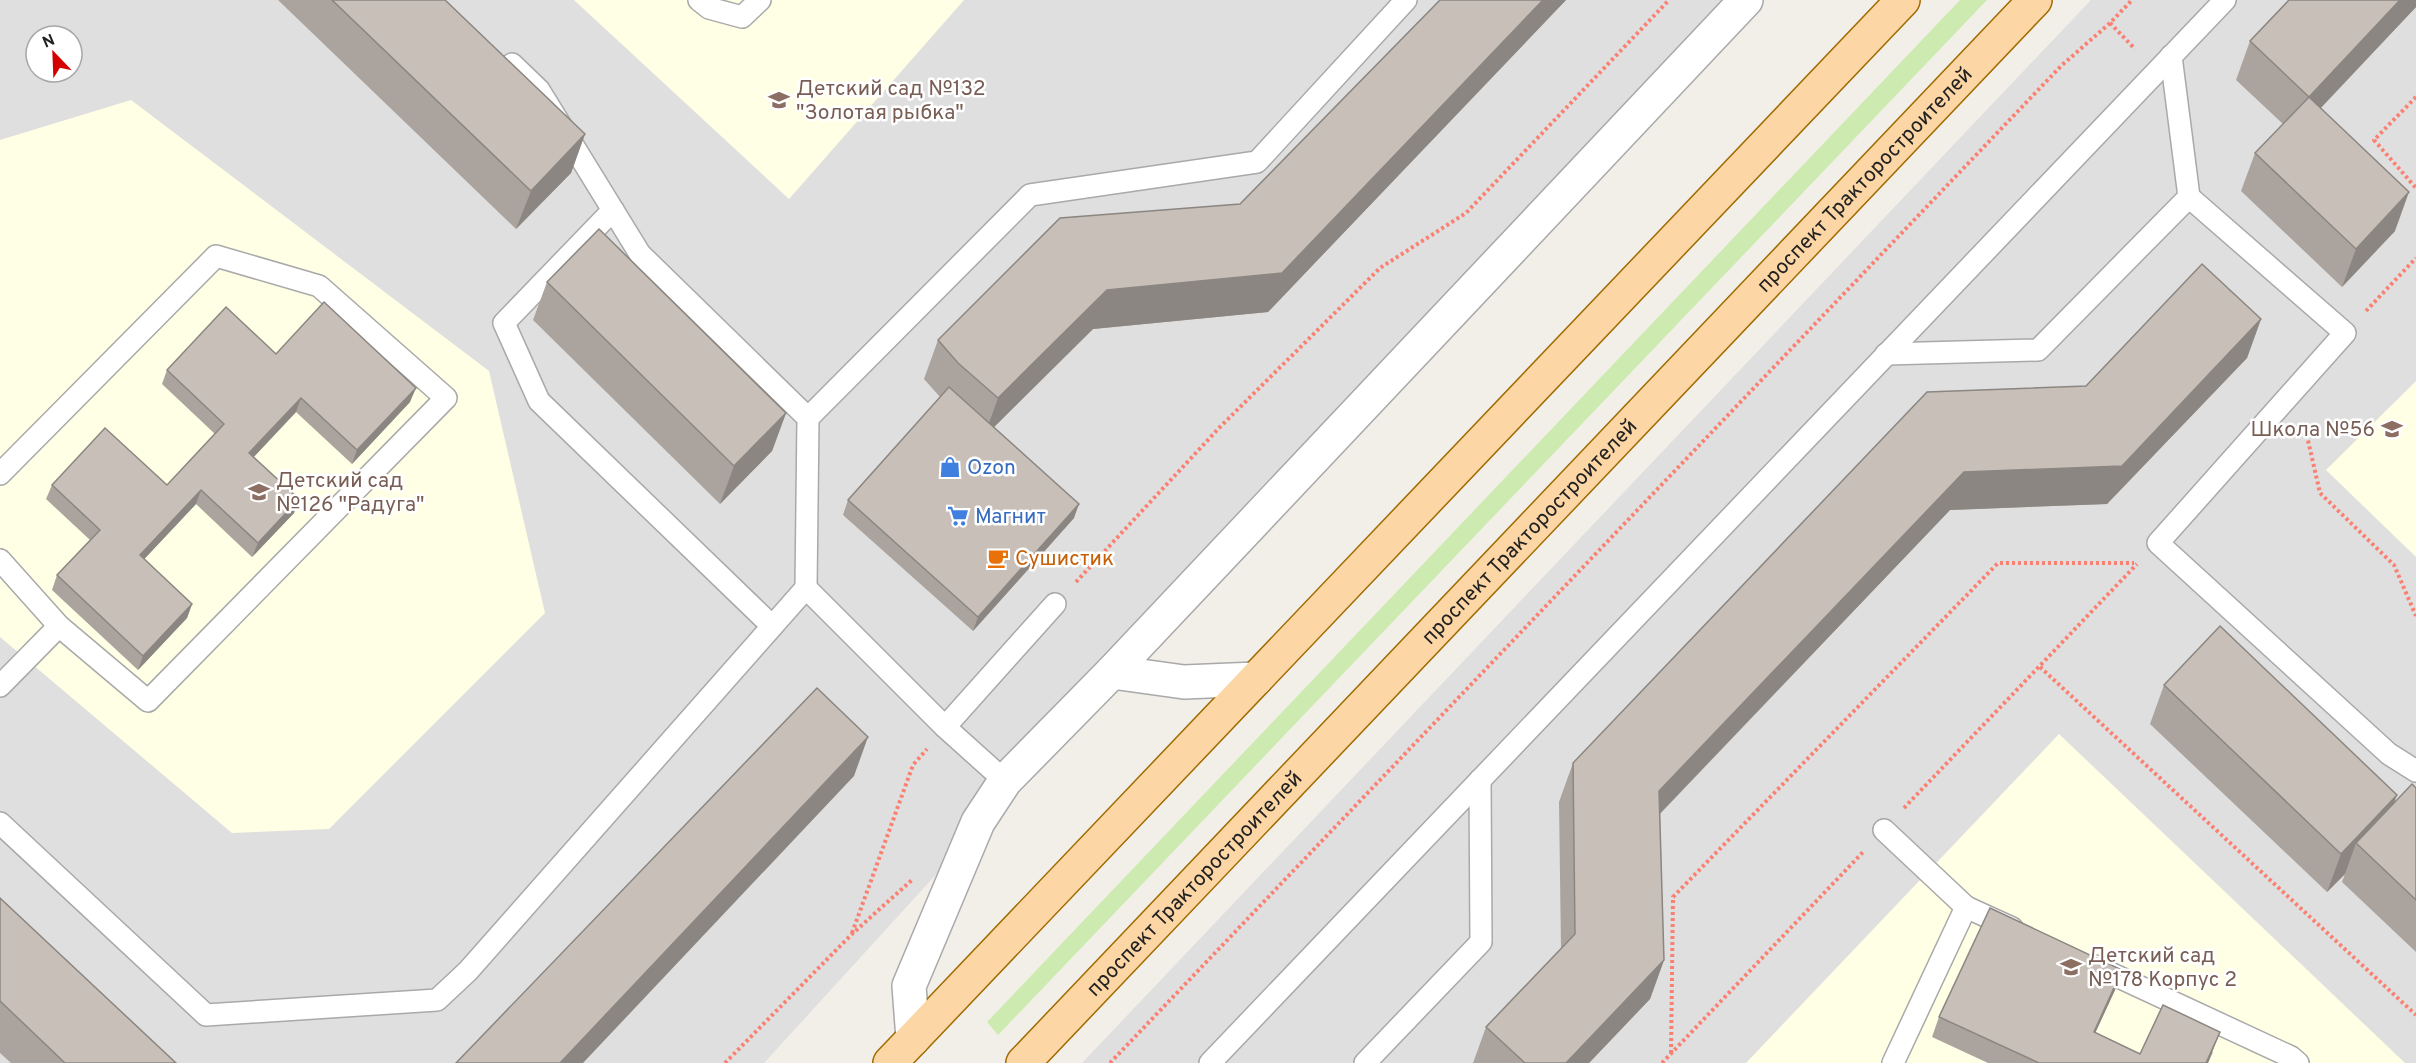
<svg xmlns="http://www.w3.org/2000/svg" width="2416" height="1063" font-family="Overpass,sans-serif">
	<style>
		.residential { fill: #e0dfdf; fill-rule: evenodd }
		.education { fill: #ffffe5 }
		.grass { fill: #cdebb0 }
		.lines { fill: none; stroke-linecap: round; stroke-linejoin: round }
		.service-casing { stroke: #a9a9a9; stroke-width: 24 }
		.minor-casing { stroke: #a9a9a9; stroke-width: 36 }
		.primary-casing { stroke: #a06b00; stroke-width: 36 }
		.path { stroke: #fa8072; stroke-width: 4; stroke-dasharray: 3 3; stroke-linecap: butt }
		.service { stroke: #fff; stroke-width: 21 }
		.minor { stroke: #fff; stroke-width: 33 }
		.primary { stroke: #fcd6a4; stroke-width: 33 }
		.wall { fill: #aba49e }
		.shaded-wall { fill: #8b8681 }
		.building { fill: #c7bfb8; stroke: #8b8681; stroke-width: 1.5 }
		.labels { text-anchor: middle; stroke-width: 5; stroke-linejoin: round; paint-order: stroke }
		.education-label { font-size: 21px; fill: #785e54; stroke: #fff; text-anchor: start }
		.street-label { font-size: 21px; fill: #222; stroke: #fff }
		.shop-label { font-size: 21px; fill: #366cbe; stroke: #fff; text-anchor: start }
		.food-label { font-size: 21px; fill: #c56008; stroke: #fff; text-anchor: start }
	</style>
	<rect width="100%" height="100%" fill="#f2efe9"/>
	<g class="residential">
		<path d="M0,0h1734l-970,1063h-764zM36,36h36v36h-36z"/>
		<polygon points="2091,0 2416,0 2416,1063 1082,1063"/>
	</g>
	<g class="education">
		<polygon points="574,0 964,0 789,199"/>
		<polygon points="131,100 489,371 545,613 329,829 232,833 0,637 0,140"/>
		<polygon points="2416,381 2416,557 2326,470"/>
		<polygon points="2059,734 2405,1063 1746,1063"/>
	</g>
	<polygon class="grass" points="1960,0 1987,0 998,1035 987,1022"/>
	<g class="lines">
		<defs>
			<g id="service">
				<polyline points="699,0 709,8 742,17 760,0"/>
				<polyline points="512,64 539,90 640,254 808,418 806,588"/>
				<polyline points="2189,197 2345,333 2158,543 2389,754 2416,771"/>
				<polyline points="613,210 504,323 539,401 772,626"/>
				<polyline points="1886,354 2038,350 2189,197 2171,56"/>
				<polyline points="808,418 1030,195 1257,162 1406,0"/>
				<polyline points="0,474 216,256 319,286 446,398 148,701 59,626 0,560"/>
				<polyline points="0,686 59,626"/>
				<polyline points="945,727 1055,604"/>
				<polyline points="0,823 206,1015 437,1000 468,971 806,588 945,727 1005,781"/>
				<polyline points="1884,830 1966,907 1893,1063"/>
				<polyline points="1966,907 2012,928"/>
				<polyline points="2095,966 2291,1057 2298,1063"/>
				<polyline points="1210,1063 2225,0"/>
				<polyline points="1365,1063 1481,942 1480,780"/>
			</g>
			<g id="minor">
				<polyline points="1112,672 1184,682 1256,679"/>
				<polyline points="913,1039 909,986 978,822 1005,781 1112,672 1746,0"/>
			</g>
			<g id="primary">
				<polyline points="890,1063 1903,0"/>
				<path id="s1" d="M1023,1063l1012,-1063"/>
			</g>
		</defs>
		<use href="#service" class="service-casing"/>
		<use href="#minor" class="minor-casing"/>
		<use href="#primary" class="primary-casing"/>
		<g class="path">
			<polyline points="2110,23 2135,49"/>
			<polyline points="2416,97 2374,140 2416,188"/>
			<polyline points="2366,311 2416,258"/>
			<polyline points="2304,423 2320,493 2394,565 2416,616"/>
			<polyline points="1076,582 1219,428 1380,268 1466,213 1669,0"/>
			<polyline points="2040,667 2416,1015"/>
			<polyline points="1904,808 2137,564"/>
			<polyline points="852,933 913,765 927,749"/>
			<polyline points="1671,1053 1673,897 1998,563 2134,563"/>
			<polyline points="725,1063 852,934 913,879"/>
			<polyline points="1110,1063 2061,66 2110,23 2132,0"/>
			<polyline points="1662,1063 1864,851"/>
		</g>
		<use href="#service" class="service"/>
		<use href="#minor" class="minor"/>
		<use href="#primary" class="primary"/>
	</g>
	<g class="wall">
		<polygon points="278,0 445,0 585,134 571,173 516,229"/>
		<polygon points="1440,0 1566,0 1268,312 1093,329 994,427 1074,518 973,631 843,515 848,500 940,397 924,379 938,340 1240,204"/>
		<polygon points="2416,0 2416,7 2321,108 2395,231 2342,287 2241,191 2255,153 2283,124 2236,80 2250,41"/>
		<polygon points="547,282 786,413 772,451 720,504 533,320"/>
		<polygon points="2261,319 2247,358 2107,504 1950,510 1660,814 1664,960 1650,999 1589,1063 1473,1063 1486,1027 1561,949 1559,802 1573,763 2086,386"/>
		<polygon points="276,354 410,402 352,464 296,412 254,457 294,513 252,557 196,504 144,559 192,604 187,618 138,670 52,590 57,575 90,540 46,499 52,485 167,485 215,434 162,384 167,370"/>
		<polygon points="2164,685 2394,803 2416,788 2416,952 2342,882 2345,874 2327,892 2150,724"/>
		<polygon points="0,898 176,1063 11,1063 0,1053"/>
		<polygon points="2122,970 2115,990 2095,1033 2140,1054 2213,1052 2208,1063 1988,1063 1932,1037 1939,1017"/>
	</g>
	<g class="shaded-wall">
		<polygon points="1543,0 1566,0 1268,312 1093,329 984,437 998,398 1107,290 1282,273"/>
		<polygon points="2400,0 2416,0 2416,7 2295,135 2309,97"/>
		<polygon points="585,134 571,173 516,229 531,191"/>
		<polygon points="2409,192 2395,231 2342,287 2356,249"/>
		<polygon points="2261,319 2247,358 2107,504 1950,510 1645,829 1659,791 1964,472"/>
		<polygon points="416,388 410,402 352,464 357,450"/>
		<polygon points="301,398 296,412 244,467 249,453"/>
		<polygon points="786,413 772,451 720,504 734,466"/>
		<polygon points="201,490 196,504 135,569 140,555"/>
		<polygon points="299,499 294,513 252,557 258,543"/>
		<polygon points="1079,504 1074,518 973,631 978,617"/>
		<polygon points="192,604 187,618 138,670 143,656"/>
		<polygon points="868,737 854,776 583,1063 560,1063"/>
		<polygon points="2397,795 2383,833 2356,843 2345,874 2327,892 2341,854"/>
		<polygon points="1664,960 1650,999 1589,1063 1566,1063"/>
		<polygon points="2122,970 2115,990 2086,1053 2094,1032"/>
		<polygon points="2220,1032 2208,1063 2206,1063"/>
	</g>
	<g class="building">
		<polygon points="332,0 445,0 585,134 531,191"/>
		<polygon points="1440,0 1543,0 1282,273 1107,290 998,398 958,363 938,340 1060,218 1240,204"/>
		<polygon points="2289,0 2400,0 2309,97 2409,192 2356,249 2255,153 2309,97 2250,41"/>
		<polygon points="599,229 786,413 734,466 547,282"/>
		<polygon points="2202,264 2261,319 2122,466 1964,472 1659,791 1664,960 1566,1063 1525,1063 1486,1027 1575,934 1573,763 1927,392 2086,386"/>
		<polygon points="324,302 416,388 357,450 301,398 249,453 299,499 258,543 201,490 140,555 192,604 143,656 57,575 100,530 52,485 105,428 167,485 224,424 167,370 226,307 276,354"/>
		<polygon points="949,387 1079,504 978,617 848,500"/>
		<polygon points="2220,626 2397,795 2341,854 2164,685"/>
		<polygon points="817,688 868,737 560,1063 456,1063"/>
		<polygon points="2412,784 2416,788 2416,900 2356,843"/>
		<polygon points="0,898 176,1063 65,1063 0,1001"/>
		<polygon points="1990,908 2122,970 2094,1032 2140,1054 2163,1005 2220,1032 2206,1063 2039,1063 1939,1017"/>
	</g>
	<defs>
		<symbol id="school-bare" viewBox="-9 -9 18 18"><path d="M0-5L7-2L0 1L-7-2ZM-4 1L0 2.5L4 1V4Q0 6-4 4Z" fill="#8d6e63" stroke="#fff" stroke-width="2.5" paint-order="stroke"/></symbol>
		<symbol id="shop-bare" viewBox="-9 -9 18 18"><path d="M-5-2.5h2.3a2.7 3.5 0 0 1 5.4 0H5L5.5 6h-11ZM-1.5-2.5h3a1.5 2.3 0 0 0-3 0Z" fill="#3f7fe0" stroke="#fff" stroke-width="2.5" paint-order="stroke"/></symbol>
		<symbol id="supermarket-bare" viewBox="-9 -9 18 18"><path d="M-6-5.5h2.5l.6 2H6L4.5 2H-2.5L-4.4-4H-6ZM-1.5 3.2a1.3 1.3 0 1 0 .1 0ZM3 3.2a1.3 1.3 0 1 0 .1 0Z" fill="#3f7fe0" stroke="#fff" stroke-width="2.5" paint-order="stroke"/></symbol>
		<symbol id="cafe-bare" viewBox="-9 -9 18 18"><path d="M-5.5-4.5H6V0H3Q3 3.5 0 3.5H-2.5Q-5.5 3.5-5.5 0ZM3-3.2v2h1.7v-2ZM-6 4.5H4V6H-6Z" fill="#e8710a" stroke="#fff" stroke-width="2.5" paint-order="stroke"/></symbol>
	</defs>
	<g fill-rule="evenodd">
		<use href="#school-bare" x="764" y="85" width="30" height="30"/>
		<use href="#school-bare" x="2377" y="414" width="30" height="30"/>
		<use href="#shop-bare" x="935" y="452" width="30" height="30"/>
		<use href="#school-bare" x="244" y="477" width="30" height="30"/>
		<use href="#supermarket-bare" x="943" y="501" width="30" height="30"/>
		<use href="#cafe-bare" x="983" y="543" width="30" height="30"/>
		<use href="#school-bare" x="2056" y="952" width="30" height="30"/>
	</g>
	<g class="labels">
		<g class="education-label">
			<text x="796" y="95">Детский сад №132<tspan x="796" dy="24">"Золотая рыбка"</tspan></text>
			<text x="2375" y="436" text-anchor="end">Школа №56</text>
			<text x="276" y="487">Детский сад<tspan x="276" dy="24">№126 "Радуга"</tspan></text>
			<text x="2088" y="962">Детский сад<tspan x="2088" dy="24">№178 Корпус 2</tspan></text>
		</g>
		<g class="street-label">
			<text dy="7" stroke="none"><textPath href="#s1" startOffset="1220">проспект Тракторостроителей</textPath></text>
			<text dy="7" stroke="none"><textPath href="#s1" startOffset="734">проспект Тракторостроителей</textPath></text>
			<text dy="7" stroke="none"><textPath href="#s1" startOffset="248">проспект Тракторостроителей</textPath></text>
		</g>
		<g class="shop-label">
			<text x="967" y="474">Ozon</text>
			<text x="975" y="523">Магнит</text>
		</g>
		<g class="food-label">
			<text x="1015" y="565">Сушистик</text>
		</g>
	</g>
	<g transform="translate(54 54) rotate(337)"><circle r="28" fill="#ffffff" stroke="#a7a7a7" stroke-width="1.5"/>
	<path d="M0-4.5L10 22L0 15L-10 22Z" fill="#d40000"/>
	<text y="-9" font-size="16" font-weight="bold" text-anchor="middle" fill="#222222">N</text>
	</g>
</svg>
